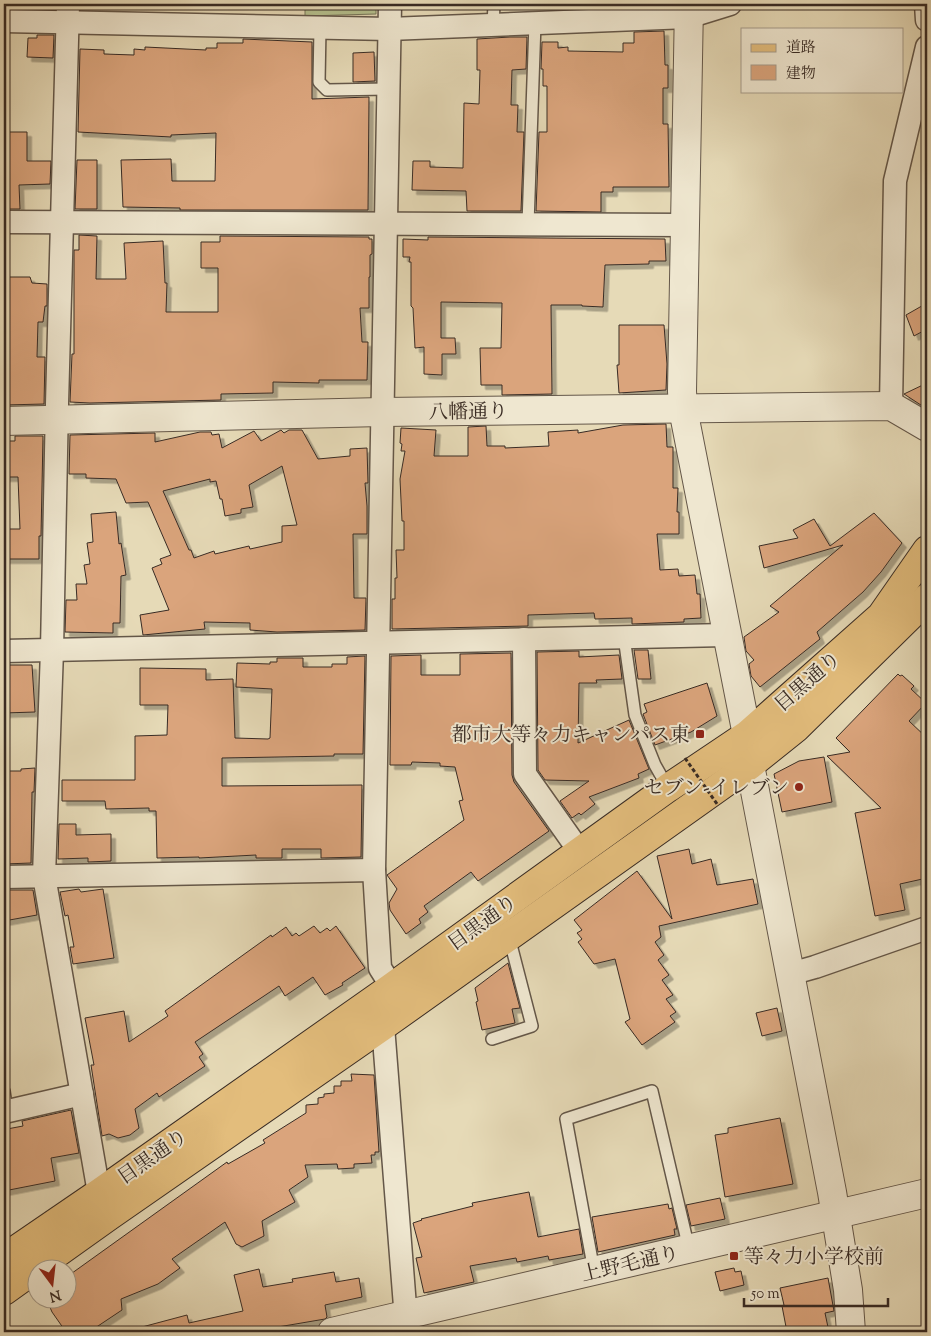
<svg xmlns="http://www.w3.org/2000/svg" width="931" height="1336" font-family="'Sorts Mill Goudy','Noto Serif JP',serif">
	<style>
		.green { fill: #b5c08e; stroke: #767659 }
		.building { fill: #daa47c; stroke: #382b24; fill-rule: evenodd; filter: url(#shadow) }
		.lines { fill: none; stroke-linecap: round; stroke-linejoin: round }
		.service-casing { stroke: #645749; stroke-width: 14 }
		.minor-casing { stroke: #645749; stroke-width: 25 }
		.tertiary-casing { stroke: #645749; stroke-width: 30 }
		.primary-casing { stroke: #382b24; stroke-width: 30 }
		.service { stroke: #efe7d0; stroke-width: 11 }
		.minor { stroke: #efe7d0; stroke-width: 22 }
		.tertiary { stroke: #efe7d0; stroke-width: 28 }
		.primary { stroke: #e3bd7c; stroke-width: 28 }
		.path-bridge { stroke: #382b24; stroke-width: 3; stroke-dasharray: 4 2.5; stroke-linecap: butt }
		.poi-dot { fill: #8f2418; stroke: #efe7d0; stroke-width: 2 }
		.labels { text-anchor: middle; stroke-width: 4; stroke-linejoin: round; paint-order: stroke }
		.street-label { font-size: 20px; fill: #382b24; stroke: #efe7d0 }
		.poi-label { font-size: 20px; fill: #382b24; stroke: #efe7d0; text-anchor: end }
	</style>
	<defs>
		<filter id="shadow"><feDropShadow dx="4.5" dy="4.5" stdDeviation="0" flood-color="#0004"/></filter>
	</defs>
	<rect width="100%" height="100%" fill="#e6dab7"/>
	<filter id="stains"><feTurbulence type="fractalNoise" baseFrequency=".004" numOctaves="4"/><feColorMatrix values="0 0 0 0 .2 0 0 0 0 .09 0 0 0 0 .02 0 0 0 .5 -.17"/></filter>
	<radialGradient id="worn" r=".72"><stop offset=".6" stop-color="#630" stop-opacity="0"/><stop offset="1" stop-color="#630" stop-opacity=".3"/></radialGradient>
	<polygon class="green" points="305,4 376,4 376,14 305,16"/>
	<g class="building">
		<polygon points="664,31 665,65 668,65 668,88 663,88 663,124 668,124 669,187 613,187 613,192 601,192 601,212 536,211 539,132 547,132 547,86 543,86 543,69 541,69 542,42 558,42 558,48 568,47 568,51 623,52 623,43 634,43 634,32"/>
		<polygon points="37,35 54,35 53,58 27,57 28,38 37,38"/>
		<polygon points="510,37 527,37 526,69 512,70 511,105 518,105 517,132 524,132 521,211 467,211 466,191 412,190 413,161 430,161 430,167 463,168 464,103 479,104 480,70 477,70 477,39"/>
		<polygon points="243,39 312,42 312,99 369,97 368,210 180,210 180,208 123,207 121,160 171,159 172,181 215,181 216,133 171,135 171,137 78,132 80,49 104,50 104,54 134,55 134,49 145,50 145,47 206,50 206,48 217,48 217,43 243,43"/>
		<polygon points="374,52 375,81 353,82 353,53"/>
		<polygon points="4,132 27,132 27,161 51,161 50,184 19,185 20,209 4,209"/>
		<polygon points="77,160 97,160 97,209 75,209"/>
		<polygon points="79,235 97,236 96,279 126,279 124,243 163,241 165,283 167,283 166,312 218,312 218,268 201,268 201,242 220,242 220,236 369,237 369,239 372,239 372,254 370,255 370,277 369,277 369,308 360,308 362,342 368,342 367,380 319,380 319,383 273,382 273,393 221,394 221,400 90,403 70,402 72,354 74,354 74,250 79,250"/>
		<polygon points="428,237 665,239 666,261 649,261 649,264 605,265 603,307 582,306 582,305 551,305 552,394 502,395 502,385 481,385 480,348 501,348 502,303 441,302 441,338 455,338 456,354 442,354 442,375 424,374 424,347 415,348 413,308 411,306 411,262 409,262 410,257 403,257 403,239 428,240"/>
		<polygon points="4,277 30,277 32,283 47,284 47,306 45,306 43,322 38,322 37,357 45,357 44,404 4,405"/>
		<polygon points="927,303 927,329 914,336 906,315"/>
		<polygon points="619,325 664,325 667,364 666,390 619,393 617,365 619,365"/>
		<polygon points="927,383 927,409 904,394"/>
		<polygon points="666,424 667,447 673,447 673,488 678,488 677,512 679,512 679,534 657,534 660,570 678,569 679,576 695,575 697,594 700,594 701,618 684,619 684,622 632,624 632,618 595,619 594,613 528,615 528,626 392,629 392,599 395,599 395,578 397,578 396,550 404,550 404,521 402,521 400,479 405,451 401,451 402,444 400,443 401,428 436,430 434,456 468,456 468,427 486,426 487,446 505,446 505,448 549,446 548,432 578,430 578,433 623,425"/>
		<path d="M281,430l3,3 5,-3h13l16,29 32,-3v-7l17,-1 1,35h-3l2,23v28h-14l1,64h12l-1,32 -88,2 -27,-2v-7l-46,-1 1,7 -62,6 -3,-20 29,-5 -17,-42 10,-4 -2,-5 11,-4 -23,-53 -22,1 -10,-24 -30,-1v-4h-17l1,-39 85,-2v9l45,-10h11l1,3 7,-1 3,14 32,-17 7,10zM282,466l15,59 -15,1v16l-32,7 -1,-3 -34,8 -1,-3 -20,7 -3,-8h-2l-26,-59 47,-12v3l6,-1 4,18h2l3,17 16,-3v-4l12,-2 -4,-22z"/>
		<polygon points="15,436 43,436 41,536 39,536 39,559 4,559 4,529 20,529 18,477 4,477 4,441 15,441"/>
		<polygon points="116,512 119,544 121,543 126,575 121,576 120,623 113,623 113,633 65,632 66,600 77,600 76,584 87,584 84,565 90,564 87,543 93,542 91,514"/>
		<polygon points="874,513 902,543 881,572 863,592 817,632 820,639 760,687 751,676 749,664 754,660 746,651 744,637 779,612 770,606 843,545 764,568 759,546 798,538 793,530 814,519 830,546"/>
		<polygon points="634,650 648,650 651,679 638,679"/>
		<polygon points="579,651 579,657 619,655 622,679 596,680 597,683 579,683 578,743 629,720 649,769 638,774 639,778 589,797 595,804 581,815 579,813 572,818 560,801 589,781 545,780 538,770 537,652"/>
		<polygon points="511,653 512,775 514,782 549,831 478,881 471,872 424,906 428,912 419,919 421,923 406,934 390,910 389,903 397,889 387,875 464,820 459,801 463,800 455,767 440,766 440,763 412,762 411,765 390,765 391,656 421,655 421,675 460,675 460,654"/>
		<polygon points="365,656 363,754 334,754 334,756 222,758 222,786 362,785 361,857 321,858 321,849 282,849 282,858 256,858 256,855 199,858 199,857 157,858 156,811 149,811 149,808 106,809 105,801 62,801 62,780 135,780 135,736 167,735 168,705 140,705 140,668 206,669 206,680 233,679 235,738 268,739 270,738 272,689 236,687 237,663 270,664 270,662 277,662 277,658 303,658 303,667 332,667 332,664 347,664 347,657"/>
		<polygon points="4,665 32,665 35,712 4,713"/>
		<polygon points="898,674 900,676 902,675 914,686 911,689 926,703 909,721 927,738 927,878 900,884 905,910 875,916 855,813 881,808 827,756 850,752 836,738"/>
		<polygon points="707,683 717,716 691,732 655,745 643,714 647,712 644,704"/>
		<polygon points="824,757 832,802 782,812 774,774 799,761"/>
		<polygon points="35,768 34,792 32,792 31,863 4,864 4,771 21,771 21,769"/>
		<polygon points="59,824 76,824 76,835 111,834 111,861 88,862 88,858 58,859"/>
		<polygon points="689,849 692,864 711,859 717,885 753,879 758,904 659,926 661,937 655,942 664,955 658,960 669,975 662,980 673,995 666,999 676,1012 670,1016 675,1022 642,1045 625,1022 630,1019 615,959 594,964 578,942 582,939 577,933 582,930 574,920 637,871 672,919 657,856"/>
		<polygon points="79,889 81,892 103,889 114,958 73,964 70,947 74,947 68,915 65,916 60,892"/>
		<polygon points="4,890 33,890 37,915 4,921"/>
		<polygon points="314,926 320,933 327,928 330,931 336,926 365,968 342,983 343,985 325,995 313,977 285,996 279,986 195,1042 203,1054 199,1057 205,1066 159,1097 157,1093 135,1109 139,1128 130,1135 118,1138 109,1134 102,1136 91,1065 94,1065 85,1018 124,1011 129,1042 168,1016 165,1011 271,935 272,937 286,927 292,936 296,933 299,936"/>
		<polygon points="508,963 520,1008 512,1009 515,1023 482,1030 476,1002 478,1001 475,988"/>
		<polygon points="777,1008 782,1031 762,1036 756,1013"/>
		<polygon points="351,1074 374,1075 379,1152 375,1152 375,1155 371,1155 372,1163 354,1164 354,1168 338,1169 337,1164 305,1165 308,1177 289,1190 295,1202 262,1221 264,1236 242,1247 236,1244 225,1222 172,1259 180,1268 158,1284 121,1299 122,1310 89,1332 66,1332 52,1312 46,1298 68,1298 68,1276 227,1162 228,1164 265,1143 263,1140 306,1113 306,1105 318,1104 318,1098 324,1097 324,1094 334,1093 334,1086 341,1086 341,1081 352,1081"/>
		<polygon points="71,1110 79,1153 51,1158 55,1181 4,1191 4,1139 8,1138 7,1129 23,1126 22,1121"/>
		<polygon points="780,1118 793,1184 725,1197 715,1135 728,1133 728,1128"/>
		<polygon points="529,1192 538,1237 579,1229 583,1254 549,1260 548,1256 517,1262 516,1258 470,1266 474,1282 424,1293 416,1258 422,1257 413,1223 422,1220 421,1219 473,1206 472,1203"/>
		<polygon points="720,1198 725,1219 691,1226 686,1205"/>
		<polygon points="668,1204 669,1209 672,1208 677,1229 674,1229 675,1235 598,1252 592,1217"/>
		<polygon points="734,1268 735,1272 741,1271 744,1285 720,1291 715,1272"/>
		<polygon points="259,1269 263,1287 293,1282 292,1279 334,1272 336,1282 359,1278 362,1297 325,1305 327,1317 325,1319 272,1328 273,1330 264,1332 143,1332 142,1327 187,1315 189,1323 243,1311 234,1275"/>
		<polygon points="828,1278 834,1311 825,1313 829,1332 787,1332 782,1306 784,1305 780,1288"/>
	</g>
	<g class="lines">
		<defs>
			<g id="service">
				<polyline points="493,25 494,4"/>
				<polyline points="320,28 319,82 327,90 388,89"/>
				<polyline points="528,224 535,23"/>
				<polyline points="624,637 635,715 655,765 668,788"/>
				<polyline points="492,1039 532,1026 509,937"/>
				<polyline points="4,1091 7,1111"/>
				<polyline points="594,1271 566,1119 652,1091 689,1249"/>
			</g>
			<g id="minor">
				<polyline points="68,4 57,404 52,650 44,876 99,1193"/>
				<polyline points="390,4 374,870 380,968 392,987"/>
				<polyline points="926,4 927,20"/>
				<polyline points="4,21 389,29 688,17 730,4"/>
				<polyline points="4,222 686,225"/>
				<polyline points="891,406 895,181 927,47"/>
				<polyline points="524,639 525,774 580,852"/>
				<polyline points="4,651 726,635"/>
				<polyline points="4,877 374,870"/>
				<polyline points="790,974 815,967 927,928"/>
				<polyline points="383,1026 407,1332"/>
				<polyline points="4,1112 82,1094"/>
			</g>
			<g id="tertiary">
				<polyline points="689,4 682,391 683,409 747,735 750,765 832,1192 848,1290 851,1332"/>
				<polyline points="4,421 382,412 891,406 927,427"/>
				<polyline points="332,1332 927,1193"/>
			</g>
			<g id="primary">
				<polyline points="4,1258 99,1193 392,987 668,788 747,735 881,616 927,550"/>
				<polyline points="4,1291 109,1216 383,1026 750,765 796,728 923,603 927,598"/>
			</g>
		</defs>
		<use href="#service" class="service-casing"/>
		<use href="#minor" class="minor-casing"/>
		<use href="#tertiary" class="tertiary-casing"/>
		<use href="#primary" class="primary-casing"/>
		<use href="#service" class="service"/>
		<use href="#minor" class="minor"/>
		<use href="#tertiary" class="tertiary"/>
		<use href="#primary" class="primary"/>
		<polyline class="path-bridge" points="685,758 717,804"/>
	</g>
	<g class="poi-dot">
		<rect x="695" y="729" width="10" height="10" rx="2.5"/>
		<circle cx="799" cy="787" r="5"/>
		<rect x="729" y="1251" width="10" height="10" rx="2.5"/>
	</g>
	<g class="labels">
		<g class="street-label">
			<text transform="translate(468 411) rotate(-1)" y="7">八幡通り</text>
			<text transform="translate(807 681) rotate(-41)" y="7">目黒通り</text>
			<text transform="translate(482 922) rotate(-36)" y="7">目黒通り</text>
			<text transform="translate(152 1156) rotate(-35)" y="7">目黒通り</text>
			<text transform="translate(630 1263) rotate(-13)" y="7">上野毛通り</text>
		</g>
		<g class="poi-label">
			<text x="690" y="741">都市大等々力キャンパス東</text>
			<text x="789" y="794">セブン-イレブン</text>
			<text x="744" y="1263" text-anchor="start">等々力小学校前</text>
		</g>
	</g>
	<rect width="931" height="1336" fill="none" stroke="#e6dab7" stroke-width="20"/>
	<rect x="5" y="5" width="921" height="1326" fill="none" stroke="#382b24" stroke-width="2.5"/>
	<rect x="10" y="10" width="911" height="1316" fill="none" stroke="#382b24"/>
	<rect x="741" y="28" width="162" height="65" fill="#efe7d0" stroke="#a69c8b"/>
	<rect x="751" y="44" width="25" height="8" fill="#e3bd7c" stroke="#a69c8b"/>
	<text x="786" y="52" font-size="15" fill="#382b24">道路</text>
	<rect x="751" y="65" width="25" height="15" fill="#daa47c" stroke="#a69c8b"/>
	<text x="786" y="78" font-size="15" fill="#382b24">建物</text>
	<g transform="translate(52 1284) rotate(165)"><circle r="24" fill="#efe7d0" stroke="#a69c8b"/>
	<path d="M0-4L9 19L0 12L-9 19Z" fill="#8f2418"/>
	<text y="-8" font-size="14" font-weight="bold" text-anchor="middle" fill="#382b24">N</text>
	</g>
	<path d="M744 1298v8h144v-8" fill="none" stroke="#382b24" stroke-width="2.5"/>
	<text x="751" y="1298" font-size="15" fill="#382b24" stroke="#efe7d0" stroke-width="4" paint-order="stroke">50 m</text>
	<rect width="100%" height="100%" filter="url(#stains)"/>
	<rect width="100%" height="100%" fill="url(#worn)"/>
</svg>
